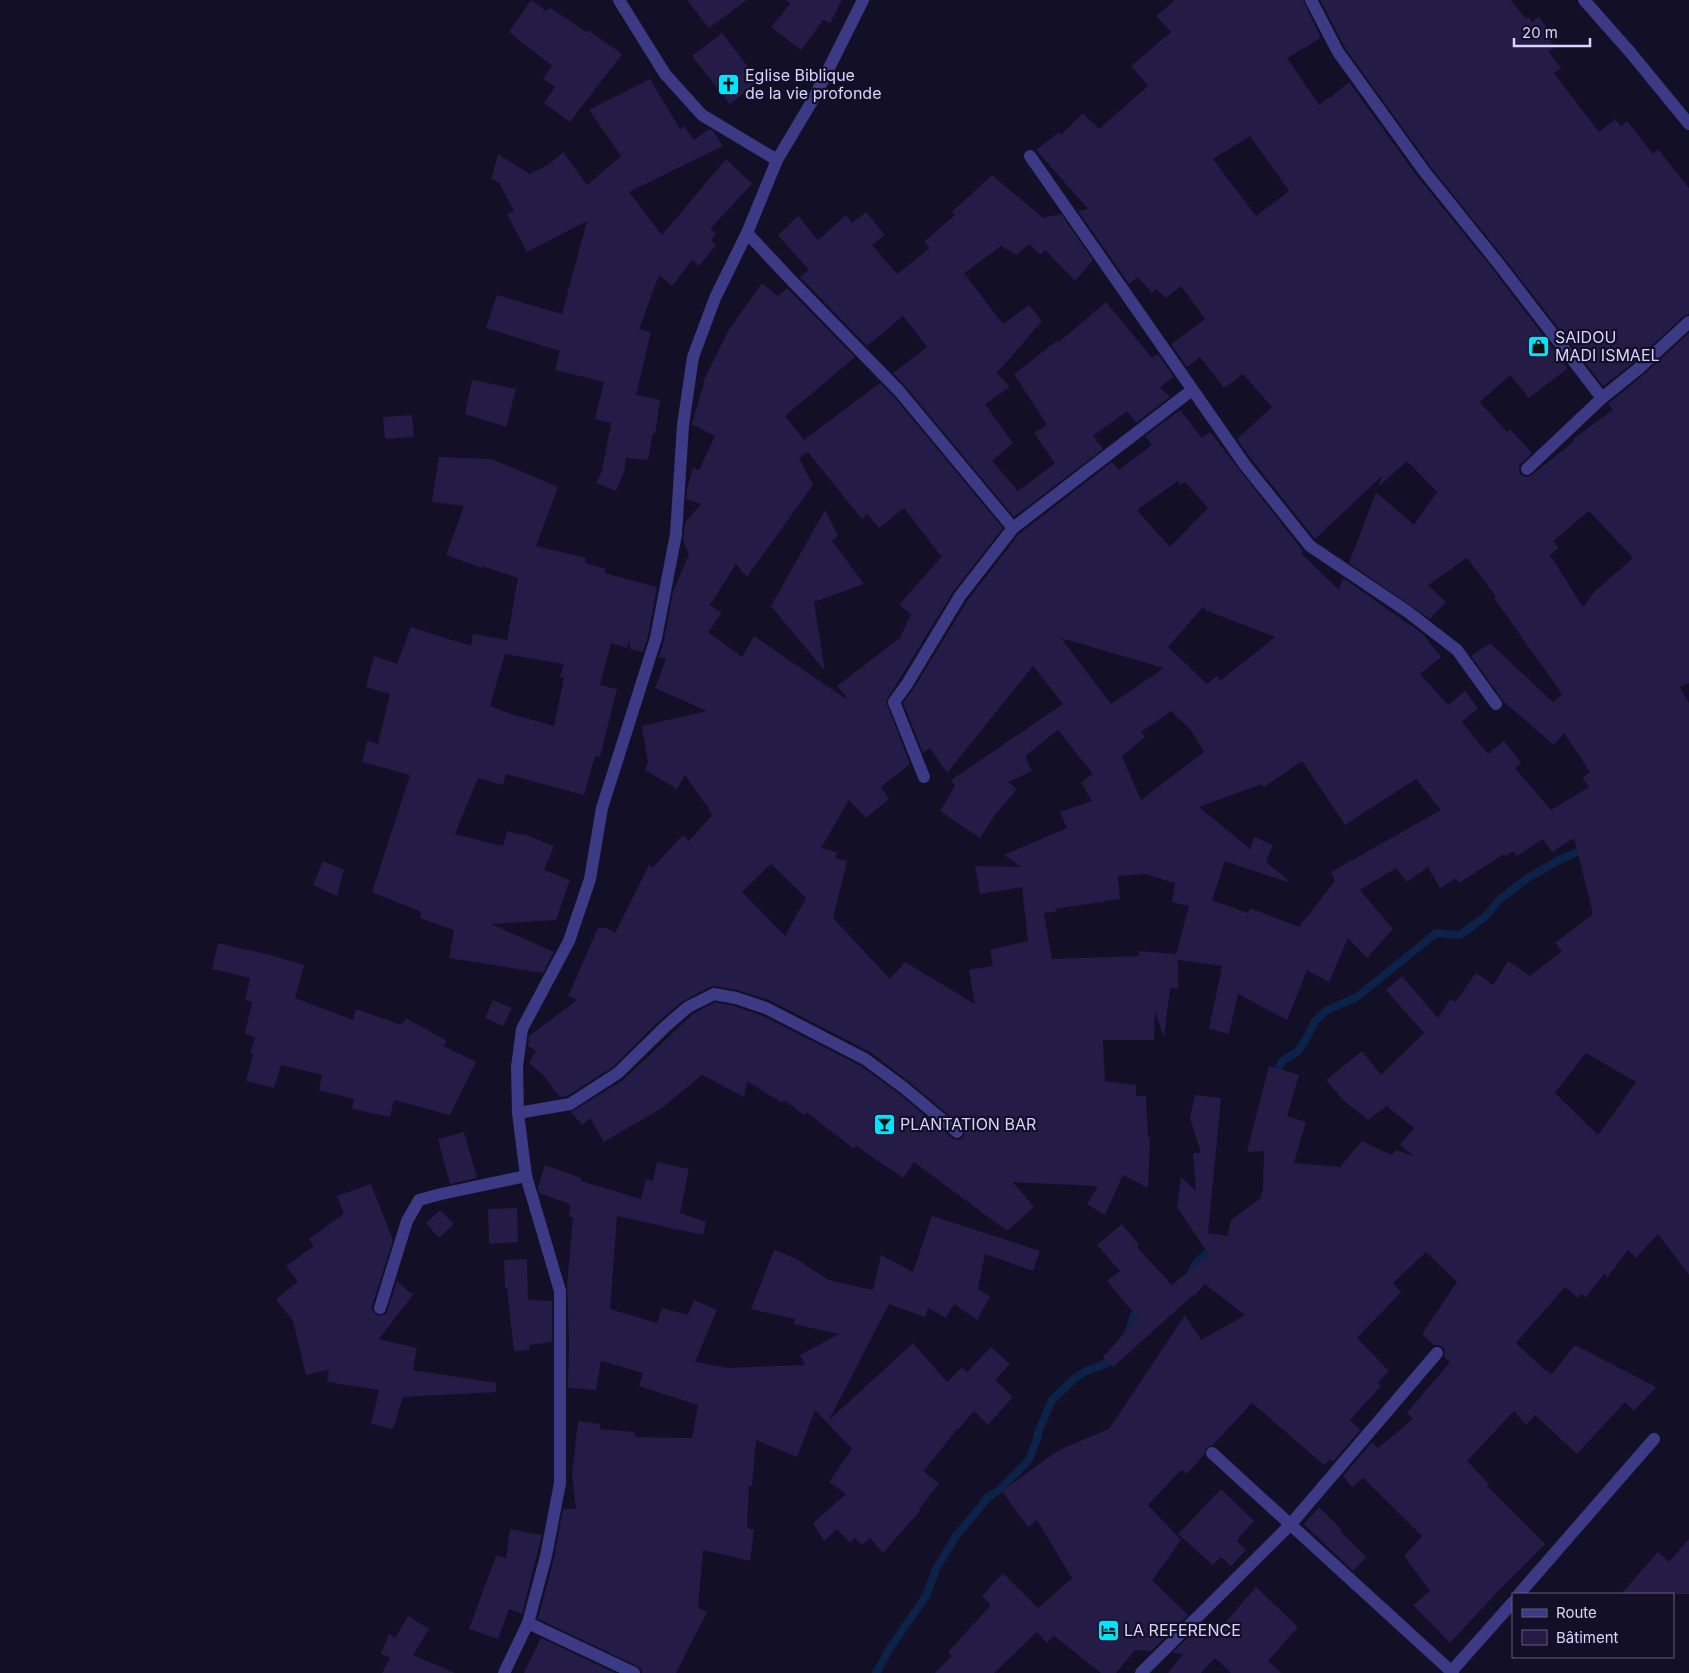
<svg xmlns="http://www.w3.org/2000/svg" width="1689" height="1673" font-family="Inter,sans-serif">
	<style>
		.lines { fill: none; stroke-linecap: round; stroke-linejoin: round }
		.stream { stroke: #0c2248; stroke-width: 8 }
		.building { fill: #241b47; fill-rule: evenodd }
		.minor { stroke: #3d3a85; stroke-width: 12 }
		.tertiary { stroke: #3d3a85; stroke-width: 12 }
		.labels { text-anchor: middle; stroke-width: 4.5; stroke-linejoin: round; paint-order: stroke }
		.poi-label { font-size: 16px; fill: #d9d4ff; stroke: #130f26; text-anchor: start }
	</style>
	<rect width="100%" height="100%" fill="#130f26"/>
	<g class="lines">
		<g class="stream">
			<polyline points="1277,1077 1278,1069 1282,1061 1298,1051 1307,1037 1315,1021 1327,1010 1357,997 1436,933 1460,935 1486,916 1499,900 1529,877 1561,859 1578,852 1588,851"/>
			<polyline points="1191,1273 1197,1262 1214,1247"/>
			<polyline points="1128,1334 1134,1315 1139,1305"/>
			<polyline points="876,1673 890,1648 926,1596 936,1569 956,1536 982,1505 988,1497 998,1491 1029,1460 1036,1442 1039,1430 1052,1400 1074,1379 1084,1372 1107,1363 1115,1356"/>
		</g>
	</g>
	<g class="building">
		<polygon points="531,0 546,11 551,8 586,32 587,30 598,37 622,54 570,122 544,103 555,87 543,79 552,66 509,32"/>
		<polygon points="687,0 747,0 709,28"/>
		<polygon points="785,0 842,0 830,23 823,20 801,50 771,27 791,3"/>
		<path d="M1175,0h128l18,38 -34,20 32,47 10,-8 1,1 19,-16 68,94 75,92 76,100 -39,30 -19,-23 -30,27 27,30 3,-3 22,24 -13,13v5l2,4 7,2 4,-2 42,-34 -1,-2 40,-29 -5,-6 35,-29 46,-42v350l-9,4 9,16v572l-31,-41 -22,24 -8,-8 -20,27 -4,-3 -18,23 -5,-3 -3,4 -13,-11 -49,56 30,28 1,-1 5,4 23,-29 81,42 -22,24 -9,-9 -48,52 -42,-39 -9,10 -12,-14 -47,50 22,23 -2,2 58,58 -46,46 -49,53 -37,-38 17,-14 -26,-35 18,-20 -59,-58 -11,9 -9,-11 29,-34 6,6 35,-29 -6,-6 43,-51 -6,-5 1,-6 -2,-4 -4,-2h-5l-12,-11 35,-52 -31,-30 -33,31 8,9 -44,46 32,33 -11,12 3,3 -31,34 10,10 -27,32 -2,-3 -7,6 -72,-62 -39,42 -7,3 -2,7 -17,19 -6,-4 -33,35 33,35 -29,40 36,35 -37,36 -16,-1 -19,23h-15l-47,-37 -7,7 -10,-11 -43,41h-59l17,-17 -4,-4 43,-47 -9,-9 21,-23 35,35 34,-30 -35,-58 -9,7 -26,-36 57,-41 50,-21 76,-114 16,25 44,-25 -40,-31 -11,12 -1,-1 -80,72 -10,-10 35,-39 -31,-37 13,-10 -23,-26 25,-21 17,21 -2,2 35,38 37,-30 -32,-48 4,-30 15,14 -3,-38h8l-11,-35 5,-23 26,3 -13,135 19,3 4,-16 29,-21 3,-10 1,-38 -17,1 22,-86 30,9 -12,41 19,6 -12,41 46,4 22,-26 30,14 4,-5 18,6 -14,-11 14,-17 -27,-22 -19,14 -25,-20 -17,-20 36,-29 19,24 43,-42 -38,-43 16,-14 36,42 12,-19 5,3 21,-29 17,12 15,-24 22,15 32,-25 -7,-8 38,-29 -19,-76 -22,14 -9,-13 -26,17 -4,-5 -7,5 -2,-2 -45,29 -3,-5 -16,10 -12,-21 -21,15 -11,-14 -36,22 33,39 -26,29 -19,-20 -19,44 -22,-12 -20,50 -49,-26 -9,40 -20,-5 13,-63 -44,-6v29l-8,-1 -6,50 -9,-27 -1,29h-51l2,41 31,4v11h10l2,41h2l-2,51 -25,-13 -18,40 -18,-11 11,-18 -85,-4 21,25 -27,24 -93,-69 -11,16 -47,-32 -2,3 -48,-37 -2,3 -20,-15 -2,3 -35,-22 -3,16 -42,-22 -40,33 -58,34 -14,-24 -8,7 -11,-13 52,-32 70,-66 22,-12 19,4 29,10 98,50 37,27 54,45 7,2 5,-3 1,-7 -3,-4 -54,-45 -38,-29 -101,-52 -32,-10 -22,-4 -5,1 -27,14 -23,19 -47,47 -46,29 -7,1 -17,-22 -14,-12 7,-12 -8,-5 1,-10 48,-36 -9,-4 30,-68h9l8,5 34,-68 3,3 31,-33 6,6 23,-26 -4,-7 1,-1 -3,-2 -21,-30 -8,14 -32,-19 3,-8 -6,-36 65,-15 -52,-23 11,-29 -7,-2 5,-17 9,-48 16,-38 -6,-13 2,-18 16,-19 -15,-5 1,-10 6,-21 6,2 16,-34 -24,-12 1,-1 12,-40 -1,-1 25,-51 34,-48 16,13 9,-8 68,69 -70,59 19,24 76,-57 14,14 109,131 -50,64 -67,109 24,63 -29,23 8,12 -23,19 -17,-18 -28,48 16,4 -2,6 12,3 -14,57 57,61 15,-17 70,42 -6,-34 24,-4 -3,-16 38,-9 -6,-54 -42,7 -5,-28 46,1 -17,-12 63,-27 -7,-16 32,-11 -11,-19 12,-8 -35,-44 -33,26 7,15 -24,11 9,7 -22,26 -15,23 -40,-27 15,-25 -4,-6 112,-76 -30,-38 -86,107 -17,-25 -7,5 -20,-50 11,-15 53,-87 52,-67 93,-72 7,8 33,-25 -7,-9 35,-26 22,28 8,-6 93,119 -2,2 38,37 4,-12 80,56 18,23 -21,17 28,31 17,-14 13,17 -16,14 26,32 16,-13 17,22 -6,5 36,42 38,-23 -7,-9 8,-6 -26,-39 -10,12 -50,-43 -33,-46 19,-13 63,59 9,-8 -68,-96 2,-1 -29,-39 -39,27 18,17 -16,17 -81,-56 27,-71 38,33 23,-33 -30,-31 -29,26 5,-12 -68,64 -63,-79 -15,-21 35,-32 -29,-33 -19,14 -24,-31 -13,10 -16,-23 34,-25 -24,-33 -15,12 -10,-9 -4,4 -14,-16 -9,7 -51,-73 10,-2 -52,-59 23,-18 2,3 22,-22 16,16 49,-43 -17,-20 40,-34 -15,-16zM1250,136l39,55 -33,25 -43,-57zM808,452l54,67 5,-5 12,14 25,-20 37,48 3,-2 -45,51 12,9 -11,24 -63,48 10,12 -1,1 -92,-63 -12,21 -34,-25 14,-19 -12,-8 26,-41 11,13 66,-92 -14,-27zM1178,481l2,4 5,-3 23,26 -38,39 -33,-37zM1589,511l44,47 -38,33 -12,16 -33,-52 9,-7 -6,-7zM1203,607l4,4 68,26 -55,44 -3,-5 -10,8 -39,-37zM1061,638l103,30 -53,36zM1171,711l19,18 14,23 -63,48 -19,-44 23,-19 -4,-5zM1302,761l43,64 71,-46 25,31 -110,62 4,9 -36,46 -49,-19 -2,5 -36,-13 13,-39 62,21 1,-2 -22,-18 7,-17 -19,-8 -4,12 -51,-42 63,-23 2,3zM771,864l35,34 -21,38 -43,-44zM1145,874l30,9 -3,19 17,4 -13,48 -37,-3v5l-87,3 -8,-46 12,-1 -1,-3 65,-10 -2,-23zM1586,1053l50,29 -38,53 -43,-42z"/>
		<polygon points="1320,0 1511,0 1526,19 1529,17 1532,22 1539,17 1551,34 1547,36 1555,47 1549,52 1561,68 1554,73 1599,132 1615,119 1621,126 1627,121 1653,154 1658,149 1689,188 1689,314 1684,316 1633,363 1603,386 1504,258 1430,166 1345,48"/>
		<polygon points="722,33 759,81 730,104 692,56"/>
		<polygon points="650,79 680,129 684,126 694,140 709,129 713,131 723,146 629,192 662,235 726,159 752,184 710,229 716,234 711,240 716,245 699,266 692,260 672,286 659,275 639,329 651,332 636,395 660,400 655,434 653,433 648,460 626,458 624,472 616,491 596,483 602,471 611,423 595,419 604,382 555,370 560,351 486,328 497,295 562,314 587,221 527,252 507,214 514,211 499,183 491,179 498,154 530,174 548,165 563,152 587,185 621,156 589,110"/>
		<polygon points="992,175 1043,218 1061,214 1093,260 1075,281 1045,250 1041,255 1029,244 1016,255 1001,246 964,273 1003,324 1029,305 1042,321 997,373 1010,387 985,404 1013,443 992,461 1018,491 1055,463 1034,433 1047,425 1014,374 1058,340 1059,342 1106,302 1152,358 1158,354 1174,377 1160,387 1170,397 1136,423 1127,411 1093,436 1103,449 1014,517 906,387 893,373 927,347 903,316 867,346 800,277 809,270 778,235 798,216 818,240 846,215 852,223 866,212 885,235 872,245 897,274 930,248 924,242 955,215 952,212"/>
		<polygon points="472,380 516,389 506,427 465,414"/>
		<polygon points="412,415 414,437 385,439 383,417"/>
		<path d="M439,457l53,2 66,28 -22,59 50,12 -1,5 21,6 -1,4 52,14 -9,49 -5,16 -13,-3 -1,-9 -2,8 -16,-5 -11,42 17,4 -17,68 -5,-1 -11,39 -78,-21 -3,11 -25,-7 -23,56 48,12 4,-15 16,4 1,-1 30,12 -10,24 26,10 -14,40 -65,4 63,28 -11,21 -94,-15 5,-28 -34,-12 1,-6 -49,-20 38,-117 -48,-13 5,-21 11,3 12,-50 -24,-7 8,-31 23,8 14,-37 60,19 2,-12 34,6 11,-62 -36,-12v2l-36,-13 18,-49 -32,-4zM505,654l59,10 -4,13 4,1 -10,48 -46,-13 -18,-7z"/>
		<polygon points="825,510 838,536 832,541 864,584 814,602 825,671 771,606"/>
		<polygon points="323,861 344,870 337,896 313,885"/>
		<polygon points="218,943 270,955 304,965 295,998 353,1020 356,1009 402,1025 406,1018 447,1041 443,1046 476,1062 450,1115 394,1100 390,1117 352,1109 354,1099 319,1090 322,1075 281,1065 274,1088 246,1081 253,1054 250,1053 255,1038 245,1033 252,1002 245,1000 250,978 212,969"/>
		<polygon points="493,1000 512,1008 503,1026 485,1018"/>
		<polygon points="464,1132 477,1178 450,1184 438,1139"/>
		<polygon points="657,1162 689,1169 680,1213 706,1222 703,1235 617,1216 610,1309 657,1323 662,1308 688,1315 694,1300 717,1310 695,1362 729,1368 805,1365 800,1355 839,1334 794,1324 795,1319 751,1309 774,1250 797,1259 828,1280 873,1290 881,1255 913,1272 932,1216 1040,1251 1033,1271 985,1254 978,1289 990,1297 977,1320 954,1304 946,1318 928,1308 925,1317 889,1304 829,1420 913,1343 947,1382 962,1367 967,1372 991,1347 1010,1364 995,1380 1013,1397 988,1425 974,1411 958,1430 957,1429 924,1471 939,1484 919,1509 920,1511 883,1553 870,1538 862,1545 855,1538 850,1543 837,1529 824,1541 813,1523 846,1494 829,1482 852,1449 815,1410 797,1457 756,1440 752,1486 749,1486 747,1528 754,1530 750,1561 703,1550 698,1608 707,1612 676,1673 642,1673 641,1669 637,1666 538,1619 554,1558 563,1509 576,1509 572,1475 578,1421 600,1424 600,1429 635,1432 635,1437 692,1438 698,1405 639,1386 643,1373 601,1361 596,1390 568,1388 569,1340 567,1286 573,1217 569,1217 570,1204 539,1193 538,1187 545,1165 581,1178 581,1181 641,1199 646,1179 653,1181"/>
		<polygon points="371,1184 393,1240 372,1306 372,1310 378,1316 386,1314 397,1281 413,1295 379,1339 417,1348 413,1370 496,1383 496,1392 403,1397 393,1429 371,1424 379,1390 327,1382 329,1370 306,1375 293,1321 276,1299 298,1282 286,1266 314,1246 309,1239 344,1214 337,1196"/>
		<polygon points="517,1208 518,1242 489,1244 488,1209"/>
		<polygon points="440,1210 454,1224 439,1238 426,1223"/>
		<polygon points="527,1259 528,1300 552,1301 552,1342 529,1345 530,1350 514,1351 507,1288 505,1288 504,1260"/>
		<polygon points="1221,1489 1254,1521 1239,1537 1240,1538 1237,1541 1246,1550 1231,1566 1221,1557 1213,1565 1178,1534"/>
		<polygon points="1319,1507 1342,1530 1341,1532 1366,1557 1353,1571 1304,1524"/>
		<polygon points="510,1529 542,1535 522,1614 509,1609 498,1639 469,1629 496,1556 506,1558"/>
		<polygon points="1689,1539 1689,1594 1621,1594 1658,1552 1669,1562"/>
		<polygon points="1256,1587 1298,1627 1268,1661 1281,1673 1231,1673 1215,1658 1201,1673 1168,1673 1183,1654 1172,1653 1200,1626 1207,1633 1211,1628 1216,1633"/>
		<polygon points="408,1616 429,1629 413,1655 455,1673 382,1673 390,1658 381,1653 389,1634 395,1638"/>
		<polygon points="541,1638 615,1673 524,1673"/>
	</g>
	<g class="lines">
		<g class="minor">
			<polyline points="619,0 665,74 702,115 777,160"/>
			<polyline points="1311,0 1338,52 1424,171 1498,263 1602,398"/>
			<polyline points="1030,156 1245,465 1310,546 1408,612 1457,650 1496,704"/>
			<polyline points="747,233 793,282 900,392 1013,528 1192,390"/>
			<polyline points="1527,469 1602,398 1638,369 1689,322"/>
			<polyline points="924,777 894,702 907,684 960,596 1013,528"/>
			<polyline points="518,1113 570,1104 618,1073 666,1026 688,1007 714,994 736,998 766,1008 865,1059 903,1087 957,1132"/>
			<polyline points="380,1308 407,1221 419,1200 441,1194 526,1176"/>
			<polyline points="1212,1453 1453,1673"/>
			<polyline points="1519,1594 1654,1439"/>
			<polyline points="528,1623 634,1673"/>
			<polyline points="504,1673 528,1623 546,1556 560,1483 560,1291 526,1176 518,1113 517,1067 522,1029 569,941 590,879 602,808 656,638 676,534 683,425 693,357 715,298 747,233 777,160 814,98 863,0"/>
			<polyline points="1141,1673 1290,1525 1437,1353"/>
			<polyline points="1450,1673 1513,1602"/>
		</g>
		<polyline class="tertiary" points="1584,0 1630,52 1689,124"/>
	</g>
	<defs>
		<symbol id="church-square" viewBox="-11 -11 22 22"><rect x="-9" y="-9" width="18" height="18" rx="4" fill="#00e5ff" stroke="#130f26"/><path d="M-1.2-6h2.4v3.5h3.3v2.4h-3.3V6h-2.4V-.1h-3.3v-2.4h3.3Z" fill="#111"/></symbol>
		<symbol id="shop-square" viewBox="-11 -11 22 22"><rect x="-9" y="-9" width="18" height="18" rx="4" fill="#00e5ff" stroke="#130f26"/><path d="M-5-2.5h2.3a2.7 3.5 0 0 1 5.4 0H5L5.5 6h-11ZM-1.5-2.5h3a1.5 2.3 0 0 0-3 0Z" fill="#111"/></symbol>
		<symbol id="bar-square" viewBox="-11 -11 22 22"><rect x="-9" y="-9" width="18" height="18" rx="4" fill="#00e5ff" stroke="#130f26"/><path d="M-6-5H6L.8 .8V4.5H3.5V6h-7V4.5H-.8V.8Z" fill="#111"/></symbol>
		<symbol id="hotel-square" viewBox="-11 -11 22 22"><rect x="-9" y="-9" width="18" height="18" rx="4" fill="#00e5ff" stroke="#130f26"/><path d="M-6-4.5h1.5V1H6V5H4.5V3h-9V5H-6ZM-4 0a1.8 1.8 0 1 1 3.6 0ZM.5 0V-2.5h3Q6-2.5 6 0Z" fill="#111"/></symbol>
	</defs>
	<g fill-rule="evenodd">
		<use href="#church-square" x="716" y="72" width="25" height="25"/>
		<use href="#shop-square" x="1526" y="334" width="25" height="25"/>
		<use href="#bar-square" x="872" y="1112" width="25" height="25"/>
		<use href="#hotel-square" x="1096" y="1618" width="25" height="25"/>
	</g>
	<g class="labels">
		<g class="poi-label">
			<text x="745" y="81">Eglise Biblique<tspan x="745" dy="18">de la vie profonde</tspan></text>
			<text x="1555" y="343">SAIDOU<tspan x="1555" dy="18">MADI ISMAEL</tspan></text>
			<text x="900" y="1130">PLANTATION BAR</text>
			<text x="1124" y="1636">LA REFERENCE</text>
		</g>
	</g>
	<rect x="1512" y="1593" width="162" height="65" fill="#130f26" stroke="#625e7d"/>
	<rect x="1522" y="1609" width="25" height="8" fill="#3d3a85" stroke="#625e7d"/>
	<text x="1556" y="1618" font-size="15" fill="#d9d4ff">Route</text>
	<rect x="1522" y="1630" width="25" height="15" fill="#241b47" stroke="#625e7d"/>
	<text x="1556" y="1643" font-size="15" fill="#d9d4ff">Bâtiment</text>
	<path d="M1514 38v8h76v-8" fill="none" stroke="#d9d4ff" stroke-width="2.5"/>
	<text x="1522" y="38" font-size="15" fill="#d9d4ff" stroke="#130f26" stroke-width="4" paint-order="stroke">20 m</text>
</svg>
